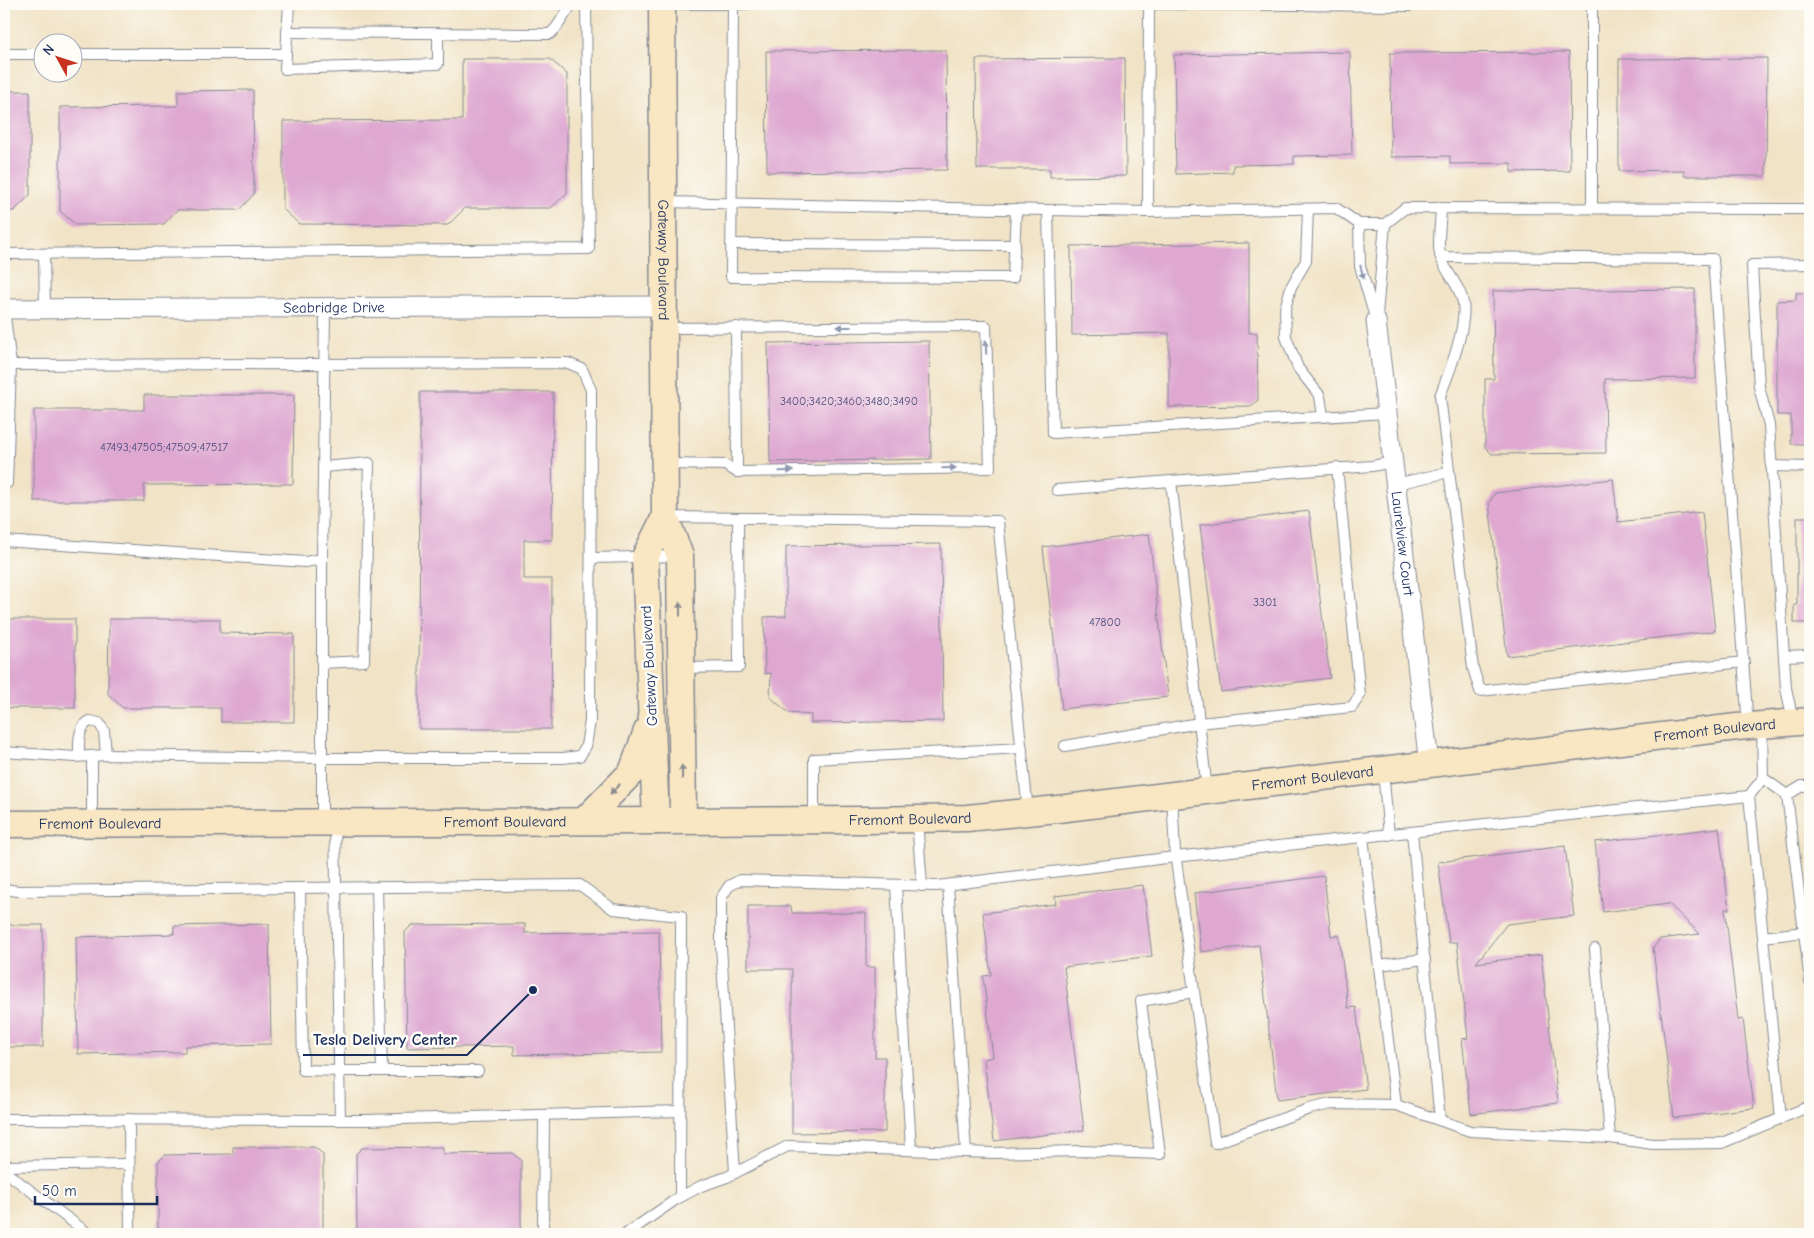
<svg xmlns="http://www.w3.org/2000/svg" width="1814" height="1238" font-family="'Comic Neue',sans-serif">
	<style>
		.building { fill: #dea8d1 }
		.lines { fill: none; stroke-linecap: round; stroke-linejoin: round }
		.lane-casing { stroke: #868992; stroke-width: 12 }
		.street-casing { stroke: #868992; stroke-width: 21 }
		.secondary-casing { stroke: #868992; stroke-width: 29 }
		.lane { stroke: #fff; stroke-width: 10 }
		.street { stroke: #fff; stroke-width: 19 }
		.secondary { stroke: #f9e7c3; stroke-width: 26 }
		.oneway { fill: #8d97ae }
		.oneway2 { fill: #8a8b90 }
		.labels { text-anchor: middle; stroke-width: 5; stroke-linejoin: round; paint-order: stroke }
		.number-label { font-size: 12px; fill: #4c4d7b }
		.street-label { font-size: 15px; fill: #1b2f5e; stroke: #fdfcf7 }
		.leader { fill: none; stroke: #1b2f5e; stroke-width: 2 }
		.callout-dot { fill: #1b2f5e; stroke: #fdfcf7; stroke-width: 2 }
		.callout-label { font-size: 16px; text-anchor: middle; font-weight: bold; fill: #1b2f5e; stroke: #fdfcf7; stroke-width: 5; stroke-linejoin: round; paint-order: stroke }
	</style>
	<rect width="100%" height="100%" fill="#fdfcf7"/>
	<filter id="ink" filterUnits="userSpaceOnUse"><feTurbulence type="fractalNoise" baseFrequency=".02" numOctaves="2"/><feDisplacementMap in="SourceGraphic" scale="10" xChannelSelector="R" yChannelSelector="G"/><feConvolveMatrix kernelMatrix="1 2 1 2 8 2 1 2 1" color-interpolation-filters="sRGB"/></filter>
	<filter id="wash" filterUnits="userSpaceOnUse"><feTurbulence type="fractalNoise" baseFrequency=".0096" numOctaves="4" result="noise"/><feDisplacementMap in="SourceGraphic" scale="20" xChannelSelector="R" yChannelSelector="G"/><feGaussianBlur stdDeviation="1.12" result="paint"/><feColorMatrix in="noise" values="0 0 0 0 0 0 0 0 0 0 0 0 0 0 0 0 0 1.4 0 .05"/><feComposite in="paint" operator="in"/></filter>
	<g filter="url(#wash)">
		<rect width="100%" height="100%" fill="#f1e3c6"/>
		<g id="blocks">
			<g class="building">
				<polygon points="946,50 947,170 767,172 766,51"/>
				<polygon points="1350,52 1352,155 1294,156 1294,164 1233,165 1233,172 1176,174 1174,55"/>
				<polygon points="1569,52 1570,171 1511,172 1511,163 1450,164 1450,156 1391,157 1390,53"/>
				<polygon points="1125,58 1126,176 1050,177 1050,169 977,169 976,59"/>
				<polygon points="1767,58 1766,176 1684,176 1684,170 1619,171 1619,59"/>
				<polygon points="462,59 550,59 567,74 567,193 551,208 465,208 448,225 299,224 283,209 283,121 462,120"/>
				<polygon points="253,90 254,194 239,210 177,210 164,224 76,225 60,211 60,107 178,106 178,91"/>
				<polygon points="4,91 30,91 30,195 14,211 4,211"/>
				<polygon points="1249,243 1249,333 1257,333 1258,400 1251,406 1169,407 1169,333 1072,335 1071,246"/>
				<polygon points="1695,289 1695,378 1605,379 1606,453 1492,454 1485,447 1485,379 1494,379 1493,291"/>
				<polygon points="1796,293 1810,293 1810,444 1791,444 1791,415 1777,415 1777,301 1796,300"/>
				<polygon points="929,341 931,459 770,462 768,343"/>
				<polygon points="420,392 553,392 552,540 524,540 524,579 552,579 551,729 419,729"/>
				<polygon points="144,395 294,395 293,484 144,485 144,501 34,501 34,410 144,410"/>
				<polygon points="1613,479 1618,522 1702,512 1715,631 1507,656 1489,503 1495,493"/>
				<polygon points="1309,511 1330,678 1221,692 1200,525"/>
				<polygon points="1797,517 1810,517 1810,623 1794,623 1794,605 1797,605"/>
				<polygon points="1149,534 1168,697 1062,709 1043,547"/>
				<polygon points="941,544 943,721 811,723 811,715 789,713 770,697 771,673 765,674 764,617 786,616 786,546"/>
				<rect x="4" y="619" width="71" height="89"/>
				<polygon points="109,619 220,619 220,633 294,634 294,722 221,722 221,708 123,708 108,694"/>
				<polygon points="1719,828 1729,909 1725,909 1738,1020 1743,1019 1754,1108 1674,1118 1653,948 1660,939 1700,934 1669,904 1603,912 1595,842"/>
				<polygon points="1565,846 1574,916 1507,924 1476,963 1541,955 1558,1103 1471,1114 1462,1039 1468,1038 1457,942 1449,943 1438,862"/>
				<polygon points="1324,876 1331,936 1339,935 1348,1008 1356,1007 1366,1089 1277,1100 1259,945 1201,952 1194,893"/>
				<polygon points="1143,885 1152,956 1064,967 1084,1130 994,1141 984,1059 993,1057 983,976 991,975 983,913 1056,904 1055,896"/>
				<polygon points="748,906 791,906 792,913 866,913 866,967 875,967 875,1057 885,1057 885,1132 792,1133 792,969 748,969"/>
				<polygon points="269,924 271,1044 185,1046 185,1052 78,1054 76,937 174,934 174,926"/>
				<polygon points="525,924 525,933 659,931 661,1052 514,1055 514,1046 407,1048 405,932 412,925"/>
				<rect x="4" y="925" width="39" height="122"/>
				<polygon points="233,1147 314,1147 323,1154 323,1234 158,1234 158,1162 165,1155 233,1154"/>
				<polygon points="443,1147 443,1154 512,1153 521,1160 521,1234 357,1234 356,1154 362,1148"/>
			</g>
		</g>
	</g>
	<g filter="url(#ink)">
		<use href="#blocks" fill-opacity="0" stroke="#868992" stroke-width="1"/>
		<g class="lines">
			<defs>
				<g id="lane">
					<polyline points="662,4 746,4"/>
					<polyline points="733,4 731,277 1013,278 1016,209"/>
					<polyline points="1152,4 1409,6 1412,4"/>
					<polyline points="1592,4 1592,208"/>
					<polyline points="287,32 550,34 556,28 572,4"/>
					<polyline points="4,54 42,54"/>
					<polyline points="72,54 286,54 289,4"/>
					<polyline points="286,54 285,69 438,64 438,34"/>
					<polyline points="664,202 1148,212 1336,208 1359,224 1385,224 1405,208 1810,209"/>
					<path d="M1441,208c0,12 -4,35 -1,46 2,14 21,32 23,49 4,24 -14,70 -23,93l33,272 7,23 264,-29"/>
					<polyline points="1308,209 1306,261 1291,287 1285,309 1286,337 1298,368 1320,396 1323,416"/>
					<polyline points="1048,210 1053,433 1387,413"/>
					<polyline points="1148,212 1149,4"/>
					<polyline points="1359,224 1360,266 1376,321"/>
					<polyline points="731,244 1015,245"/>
					<polyline points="4,254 589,249 586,4"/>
					<polyline points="44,254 45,308"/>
					<polyline points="1440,255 1448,257 1713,259 1748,726"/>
					<polyline points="4,309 11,365 7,483"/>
					<polyline points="1377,315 1385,224"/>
					<polyline points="736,327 737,472"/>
					<polyline points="664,328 986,326 990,468 737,472 725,465 665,464"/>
					<polyline points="4,365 568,363 582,369 591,390 590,721 586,746 580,756 563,758 322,758 106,755 75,757 4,752"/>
					<polyline points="1771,466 1810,467"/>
					<polyline points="1396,484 1449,472"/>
					<polyline points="1057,490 1171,481"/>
					<polyline points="666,517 998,521 1028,812"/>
					<polyline points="4,541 305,562 322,559 322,822"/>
					<polyline points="591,558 680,556"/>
					<polyline points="322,559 325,308"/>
					<polyline points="1784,656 1810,655"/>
					<polyline points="322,663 364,661 369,463 323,467"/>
					<polyline points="681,668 739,667 738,519"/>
					<polyline points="1793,721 1786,688 1769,425 1759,387 1752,265 1810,264"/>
					<polyline points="1762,726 1763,778 1749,796 1781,1118"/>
					<polyline points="1065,746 1199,723 1352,707 1360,695 1337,467"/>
					<path d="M79,756c0,-12 -2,-29 11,-35l9,2 5,8 2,24"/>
					<polyline points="1383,771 1389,835"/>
					<polyline points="1763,778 1787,795 1810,981"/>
					<polyline points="1207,790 1171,481 1372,466 1393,462"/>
					<polyline points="1787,795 1802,786 1810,786"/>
					<polyline points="1172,796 1175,853 1215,1143 1309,1109 1331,1104 1396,1105"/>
					<polyline points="814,820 814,759 1022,748"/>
					<polyline points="917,820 922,886"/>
					<polyline points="92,822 92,756"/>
					<polyline points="335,824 340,1120"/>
					<polyline points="1412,832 1440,1120"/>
					<polyline points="1363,837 1396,1105 1470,1131 1610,1138 1653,1144 1722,1143 1810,1106"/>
					<polyline points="896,885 911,1150"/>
					<polyline points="948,885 966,1152"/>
					<polyline points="300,888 303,1070 340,1071 478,1071"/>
					<polyline points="377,888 382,1071"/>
					<polyline points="4,889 18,891 580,885 613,909 681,916 680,1197"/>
					<polyline points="1763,937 1804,932"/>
					<polyline points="1595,949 1610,1138"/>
					<polyline points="1379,965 1425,959"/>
					<polyline points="4,1119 365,1120 680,1111"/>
					<polyline points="129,1119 130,1234"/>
					<polyline points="4,1166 128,1164"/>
					<polyline points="4,1171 89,1234"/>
					<polyline points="735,1173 721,946 721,898 729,886 740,880 937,886 1175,857 1749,796"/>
					<polyline points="543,1234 544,1115"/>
					<polyline points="626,1234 675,1200 701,1186 727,1177 788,1146 992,1153 1081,1151 1160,1154 1141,1001 1194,992"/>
				</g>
				<g id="street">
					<path id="s1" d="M4,309l659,-3"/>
					<path id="s2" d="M1376,321l53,443"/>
				</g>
				<g id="secondary">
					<path id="s3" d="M662,4l3,513 15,39 3,264"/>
					<polyline points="584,821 632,772 647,731"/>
					<polyline points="656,821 645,557 665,517"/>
					<path id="s4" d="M4,824l865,-4 98,-2 91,-9 679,-82 73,-6"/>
				</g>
			</defs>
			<use href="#lane" class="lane-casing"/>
			<use href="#street" class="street-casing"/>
			<use href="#secondary" class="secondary-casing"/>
			<use href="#lane" class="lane"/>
			<use href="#street" class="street"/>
			<use href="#secondary" class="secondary"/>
		</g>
		<defs><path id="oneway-solid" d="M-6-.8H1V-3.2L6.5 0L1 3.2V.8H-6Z" transform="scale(1.25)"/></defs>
		<g class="oneway">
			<use href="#oneway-solid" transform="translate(1362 272) rotate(76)"/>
			<use href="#oneway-solid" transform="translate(844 327) rotate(180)"/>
			<use href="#oneway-solid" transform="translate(986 347) rotate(-92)"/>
			<use href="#oneway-solid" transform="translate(949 468) rotate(-1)"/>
			<use href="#oneway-solid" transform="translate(786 471) rotate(-1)"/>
		</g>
		<g class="oneway2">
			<use href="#oneway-solid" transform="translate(680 609) rotate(-90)"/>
			<use href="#oneway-solid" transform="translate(682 772) rotate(-91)"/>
			<use href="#oneway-solid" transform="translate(615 789) rotate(134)"/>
		</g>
	</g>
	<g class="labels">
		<g class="number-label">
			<text x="849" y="405">3400;3420;3460;3480;3490</text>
			<text x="164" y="451">47493;47505;47509;47517</text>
			<text x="1265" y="606">3301</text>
			<text x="1105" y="626">47800</text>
		</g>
		<g class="street-label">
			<text dy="5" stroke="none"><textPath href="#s3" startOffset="256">Gateway Boulevard</textPath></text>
			<text dy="5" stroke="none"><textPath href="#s1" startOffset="330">Seabridge Drive</textPath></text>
			<text dy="5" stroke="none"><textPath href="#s2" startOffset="224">Laurelview Court</textPath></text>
			<text transform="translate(649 666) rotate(-93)" y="5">Gateway Boulevard</text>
			<text dy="5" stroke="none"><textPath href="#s4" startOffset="1716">Fremont Boulevard</textPath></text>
			<text dy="5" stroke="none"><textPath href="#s4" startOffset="1311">Fremont Boulevard</textPath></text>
			<text dy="5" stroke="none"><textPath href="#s4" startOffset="906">Fremont Boulevard</textPath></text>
			<text dy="5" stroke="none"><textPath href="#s4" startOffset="501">Fremont Boulevard</textPath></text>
			<text dy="5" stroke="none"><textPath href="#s4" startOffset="96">Fremont Boulevard</textPath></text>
		</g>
	</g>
	<path class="leader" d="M533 990L467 1055H303"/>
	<circle class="callout-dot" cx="533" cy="990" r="5"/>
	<g class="callout-label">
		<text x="385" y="1045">Tesla Delivery Center</text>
	</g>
	<rect width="1814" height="1238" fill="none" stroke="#fdfcf7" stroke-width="20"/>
	<g transform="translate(58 58) rotate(310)"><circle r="24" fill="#fdfcf7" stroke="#a3aaba"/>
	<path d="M0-4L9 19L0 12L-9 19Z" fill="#c8321e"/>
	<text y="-8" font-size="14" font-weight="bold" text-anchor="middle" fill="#1b2f5e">N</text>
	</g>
	<path d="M35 1196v8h122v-8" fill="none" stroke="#1b2f5e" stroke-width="2.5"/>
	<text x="42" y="1196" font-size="15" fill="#1b2f5e" stroke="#fdfcf7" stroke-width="4" paint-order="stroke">50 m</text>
</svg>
